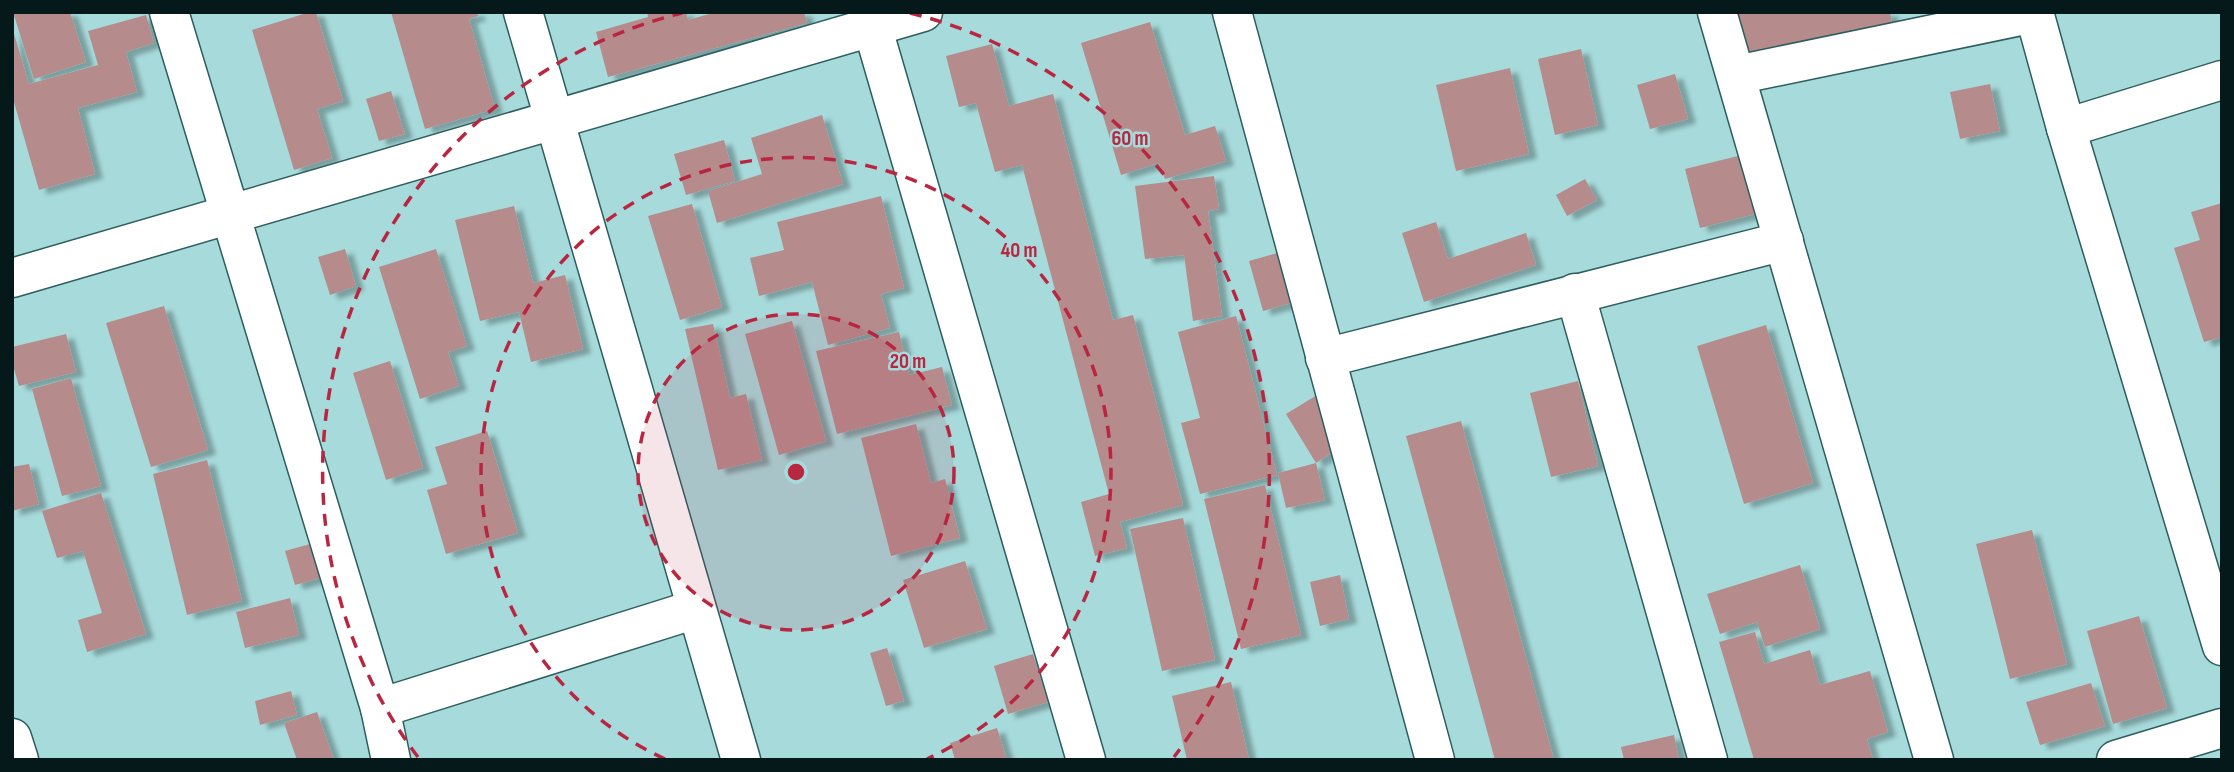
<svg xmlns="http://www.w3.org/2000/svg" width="2234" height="772" font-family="'Sofia Sans Condensed',sans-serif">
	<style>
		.building { fill: #b68b8c; filter: url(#shadow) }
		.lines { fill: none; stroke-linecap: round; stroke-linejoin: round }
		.minor-casing { stroke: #2d5e5f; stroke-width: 41 }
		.minor { stroke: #fff; stroke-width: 38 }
		.ring { fill: none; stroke: #b82640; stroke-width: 3.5; stroke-dasharray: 12 9 }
		.centre { fill: #b82640; stroke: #a7dadb; stroke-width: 3.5 }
		.ring-label { font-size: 21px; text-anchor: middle; font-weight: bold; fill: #b82640; stroke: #a7dadb; stroke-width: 5; stroke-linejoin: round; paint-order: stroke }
	</style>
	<defs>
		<filter id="shadow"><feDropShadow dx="8" dy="4.5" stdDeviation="2" flood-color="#0004"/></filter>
	</defs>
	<rect width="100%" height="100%" fill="#a7dadb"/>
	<g class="building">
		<polygon points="13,12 70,12 86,62 34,79"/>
		<polygon points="310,12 316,12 343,101 317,109 332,158 294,170 252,30"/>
		<polygon points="391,12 477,12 478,16 469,19 495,109 425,129"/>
		<polygon points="647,12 686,12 688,20 716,12 804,12 807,23 608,77 596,32 648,17"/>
		<polygon points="1732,12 1890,12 1893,28 1744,63"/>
		<polygon points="146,15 154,43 126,52 137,92 78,108 95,174 39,190 12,95 12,27 29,84 98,65 88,31"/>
		<polygon points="1150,22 1185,135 1215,126 1226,161 1165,179 1159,163 1121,175 1081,43"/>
		<polygon points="992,44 1009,106 1053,94 1113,320 1133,315 1183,505 1120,522 1127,548 1095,556 1081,502 1109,494 1022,165 995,172 976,103 959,107 946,56"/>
		<polygon points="1581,49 1598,125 1555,135 1538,59"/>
		<polygon points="1510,68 1529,154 1456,171 1436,85"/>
		<polygon points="1675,74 1688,119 1650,129 1637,85"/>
		<polygon points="1990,84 2000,131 1960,139 1950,92"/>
		<polygon points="391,91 405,134 379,141 366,99"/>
		<polygon points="822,115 843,184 717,223 708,191 762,174 751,138"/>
		<polygon points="724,140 735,181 686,195 674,154"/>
		<polygon points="1742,155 1755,214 1700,228 1685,169"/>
		<polygon points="1214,176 1219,209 1208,211 1222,316 1193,321 1184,255 1145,259 1135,186"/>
		<polygon points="1585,179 1597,200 1567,216 1556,195"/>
		<polygon points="881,196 904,288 881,294 890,328 828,345 812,282 759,296 750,258 784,250 777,222"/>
		<polygon points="2222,203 2222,337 2204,342 2174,248 2200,240 2191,212"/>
		<polygon points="692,204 722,307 680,320 648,216"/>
		<polygon points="514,206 533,283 565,275 583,349 531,362 519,312 480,321 455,220"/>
		<polygon points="1436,222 1448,259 1526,233 1536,265 1424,302 1402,233"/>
		<polygon points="345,249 356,286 330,295 318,257"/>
		<polygon points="436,249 467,346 448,352 459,386 420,399 379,267"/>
		<polygon points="1288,250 1302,300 1263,311 1249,261"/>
		<polygon points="164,306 208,450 151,467 106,323"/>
		<polygon points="1236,316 1277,475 1200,494 1181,423 1200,418 1178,332"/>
		<polygon points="792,321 826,441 779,455 745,334"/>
		<polygon points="713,324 730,398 746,394 762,460 718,470 685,329"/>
		<polygon points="1766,325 1813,483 1744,504 1697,346"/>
		<polygon points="899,332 909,375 942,367 952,405 837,434 816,351"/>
		<polygon points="66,334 76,372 19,386 12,362 12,347"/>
		<polygon points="390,361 423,468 386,480 353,373"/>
		<polygon points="71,378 101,486 62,496 32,389"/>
		<polygon points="1578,381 1598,466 1551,477 1530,393"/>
		<polygon points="1317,395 1346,443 1316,463 1286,414"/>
		<polygon points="1461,421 1554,760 1495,760 1406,436"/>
		<polygon points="916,424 931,483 945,479 960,538 891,556 861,438"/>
		<polygon points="487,431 518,533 446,554 427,490 447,484 435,447"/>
		<polygon points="207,460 242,601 187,615 153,474"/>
		<polygon points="1316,463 1325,500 1286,508 1278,473"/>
		<polygon points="29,464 39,504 12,511 12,467"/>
		<polygon points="1265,485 1301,635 1241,649 1204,499"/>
		<polygon points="101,493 146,634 87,652 78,620 102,613 83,551 57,558 42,511"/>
		<polygon points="1183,518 1215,660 1162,671 1130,529"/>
		<polygon points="2032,530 2067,664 2010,679 1976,544"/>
		<polygon points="317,542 327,576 295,585 285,551"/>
		<polygon points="965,561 987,629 924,648 903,580"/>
		<polygon points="1800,565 1820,629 1765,647 1757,622 1720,634 1707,594"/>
		<polygon points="1340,575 1349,619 1320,626 1310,582"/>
		<polygon points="290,598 299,635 245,648 236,612"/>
		<polygon points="2139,616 2167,708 2113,724 2087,631"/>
		<polygon points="1755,632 1764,664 1810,650 1820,685 1870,671 1888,732 1867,739 1873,760 1754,760 1719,642"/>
		<polygon points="887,648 904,701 886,706 870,653"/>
		<polygon points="1033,654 1048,702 1008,714 994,666"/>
		<polygon points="1231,682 1249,760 1187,760 1172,696"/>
		<polygon points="2091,683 2105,726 2040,745 2026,702"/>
		<polygon points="291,691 297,715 260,725 255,701"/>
		<polygon points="317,712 334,760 297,760 284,723"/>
		<polygon points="997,728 1007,760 955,760 950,743"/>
		<polygon points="1674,735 1679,760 1624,760 1621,747"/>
	</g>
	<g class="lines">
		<defs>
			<g id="minor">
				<polyline points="169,12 380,708 391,760"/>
				<polyline points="523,12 741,760"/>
				<polyline points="868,12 1086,760"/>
				<polyline points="1232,12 1435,760"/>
				<polyline points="1717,12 1934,760"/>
				<polyline points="2034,12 2066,128 2222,646"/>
				<polyline points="1736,75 2035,13"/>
				<polyline points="2066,128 2222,80"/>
				<polyline points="12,278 923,12"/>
				<polyline points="1575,293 1708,760"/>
				<polyline points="1325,358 1784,241"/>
				<polyline points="380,708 696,609"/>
				<polyline points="12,738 19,760"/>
				<polyline points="2116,760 2222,728"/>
			</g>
		</defs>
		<use href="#minor" class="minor-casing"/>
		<use href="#minor" class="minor"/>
	</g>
	<circle cx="796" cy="472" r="158" fill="#b82640" fill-opacity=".12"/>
	<g class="ring">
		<circle cx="796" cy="472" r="158"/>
		<path d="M665 759A315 315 0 1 1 927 759"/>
		<path d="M418 757A473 473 0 0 1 682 13M910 13A473 473 0 0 1 1174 757"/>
	</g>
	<circle cx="796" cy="472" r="10" class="centre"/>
	<g class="ring-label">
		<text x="1130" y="145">60 m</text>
		<text x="1019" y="257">40 m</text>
		<text x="908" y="368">20 m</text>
	</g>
	<rect width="2234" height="772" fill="none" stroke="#05191a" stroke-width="28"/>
</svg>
